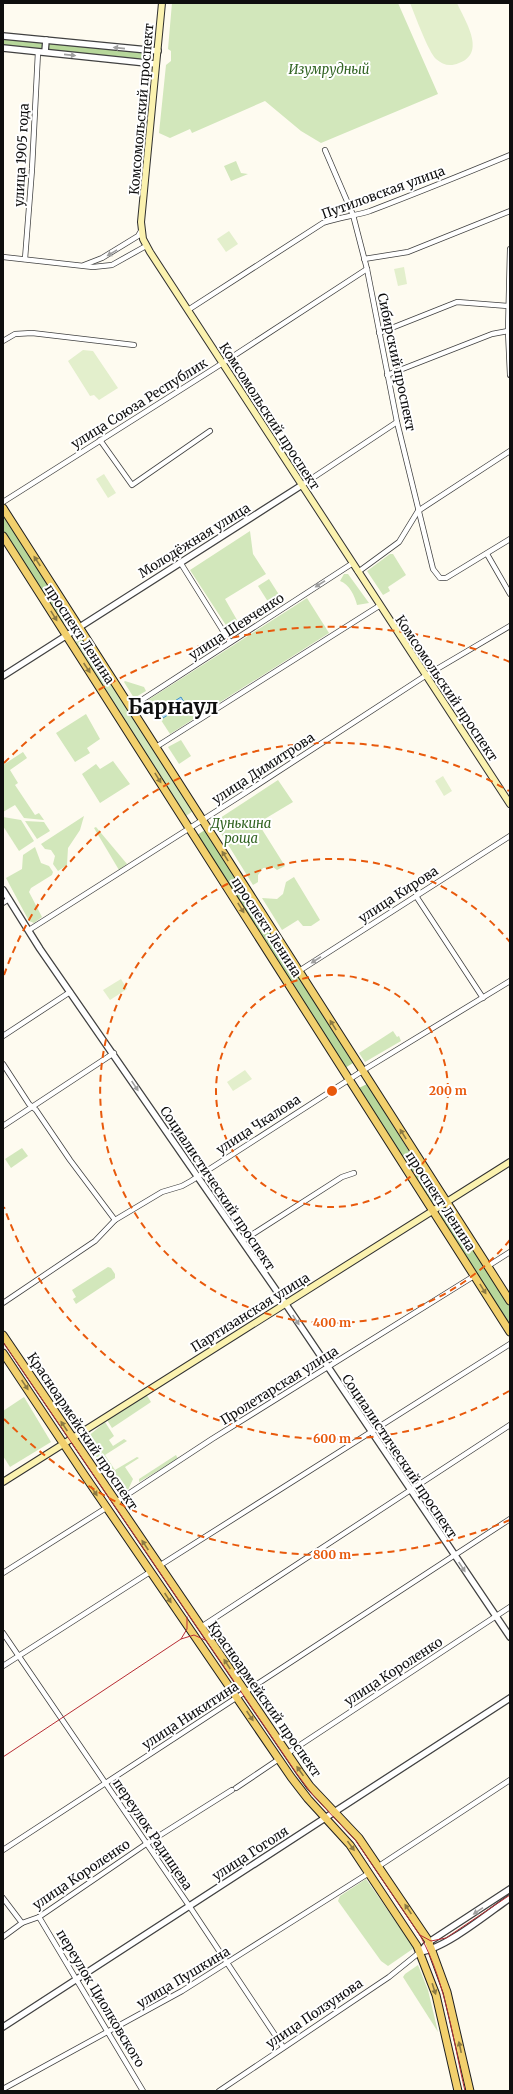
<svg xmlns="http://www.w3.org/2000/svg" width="513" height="2094" font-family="Merriweather,serif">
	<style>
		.green { fill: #d2e7bb }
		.forest { fill: #b7d79b }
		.pitch { fill: #e3efcc }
		.water { fill: #b7ddf3; stroke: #4293c7 }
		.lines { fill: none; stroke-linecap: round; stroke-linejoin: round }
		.minor-casing { stroke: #414141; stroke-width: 6 }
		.tertiary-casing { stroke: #414141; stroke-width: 8 }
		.secondary-casing { stroke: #303030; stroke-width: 8 }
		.primary-casing { stroke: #1f1f1f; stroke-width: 9 }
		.minor { stroke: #fff; stroke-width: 4.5 }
		.tertiary { stroke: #fff; stroke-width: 5.5 }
		.secondary { stroke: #fbf2af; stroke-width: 6 }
		.primary { stroke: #f2d06d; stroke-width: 7 }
		.tram { stroke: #b82d35; stroke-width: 1 }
		.oneway { fill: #9f9f9f }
		.oneway2 { fill: #8b7942 }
		.ring { fill: none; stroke: #e8590c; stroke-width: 2; stroke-dasharray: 7 5 }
		.labels { text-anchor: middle; stroke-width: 4; stroke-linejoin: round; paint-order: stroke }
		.park-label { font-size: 13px; font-style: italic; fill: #306321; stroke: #fff }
		.street-label { font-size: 13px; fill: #0e0e0e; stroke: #fff }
		.town-label { font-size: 21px; font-weight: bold; fill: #0e0e0e; stroke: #fff }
		.centre { fill: #e8590c; stroke: #fff; stroke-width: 2 }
		.ring-label { font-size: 12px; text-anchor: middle; font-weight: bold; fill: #e8590c; stroke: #fff; stroke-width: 4; stroke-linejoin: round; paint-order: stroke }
	</style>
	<rect width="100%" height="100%" fill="#fefbf0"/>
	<g class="green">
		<polygon points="172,3 398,3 438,94 321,143 301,131 265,101 192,133 190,129 170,138 159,133 166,65 171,61 171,51 168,49"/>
		<polygon points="236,161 241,173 248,174 231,181 224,166"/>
		<polygon points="250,531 253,554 266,574 225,599 241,627 231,633 190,570"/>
		<polygon points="390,554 393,554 406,575 388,587 390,591 383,595 367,571"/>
		<path d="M344,574h4l21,29 -12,2c-2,-9 -8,-21 -17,-24z"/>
		<polygon points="269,579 283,601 272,608 258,586"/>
		<polygon points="307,598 329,633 170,734 148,700"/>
		<polygon points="82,638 193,811 186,816 75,642"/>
		<polygon points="125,681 144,687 146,691 134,698 124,682"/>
		<polygon points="86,714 100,739 87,748 90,753 75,762 56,733"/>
		<polygon points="181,740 191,756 179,764 168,747"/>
		<polygon points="23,752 27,758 10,770 18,783 15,785 35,815 39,813 44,820 24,818 15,805 3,812 3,765"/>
		<polygon points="113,761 130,784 100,803 82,774 96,764 100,769"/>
		<polygon points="278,780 293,802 258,823 285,866 277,870 273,867 263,868 258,875 258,882 253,885 214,822"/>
		<polygon points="84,816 80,830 68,848 67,865 58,871 53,864 55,856 51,850 45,849 41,844"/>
		<polygon points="3,817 21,820 34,841 19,851 3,826"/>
		<polygon points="25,821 44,822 50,831 37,839"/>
		<polygon points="96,827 127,864 119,870 94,828"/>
		<polygon points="35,847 41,863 49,866 53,872 52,875 31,888 29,892 42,917 34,923 29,921 6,878 22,869 23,855"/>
		<polygon points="294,877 320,920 311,926 303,926 298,920 282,930 262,898 277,899 283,894 286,882"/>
		<polygon points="393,1031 397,1037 399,1036 401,1041 365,1062 359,1053"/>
		<polygon points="22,1148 28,1156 11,1168 5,1159"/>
		<polygon points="108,1267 111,1268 115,1274 115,1278 76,1304 73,1299 76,1297 72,1290"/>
		<polygon points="146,1394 151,1402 112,1428 107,1420"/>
		<polygon points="24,1397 51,1442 10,1467 3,1456 3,1411"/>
		<polygon points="105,1422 114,1436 109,1440 113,1446 124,1439 127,1441 105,1455 115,1470 137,1457 139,1458 125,1467 133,1479 128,1490 121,1494 88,1448 86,1438"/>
		<polygon points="176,1455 178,1459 139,1482 139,1479"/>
		<polygon points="366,1879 414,1948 388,1966 381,1961 338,1901 340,1896"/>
		<polygon points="418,1965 428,1990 438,2032 403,1977 405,1974"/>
	</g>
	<g class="forest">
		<polygon points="3,38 150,53 150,60 3,46"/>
		<polygon points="3,513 72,618 63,624 3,532"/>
		<polygon points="205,830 353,1063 345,1068 197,835"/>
		<polygon points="367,1084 438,1198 431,1203 359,1088"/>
		<polygon points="448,1211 510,1307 510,1326 440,1216"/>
	</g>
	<g class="pitch">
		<path d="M410,3h47c8,18 30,50 2,60 -9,4 -16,2 -23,-4 -8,-8 -21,-44 -26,-56z"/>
		<polygon points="229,231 238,244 226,252 217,239"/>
		<polygon points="404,267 407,284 398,286 394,269"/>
		<polygon points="83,350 93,351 118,388 99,400 94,395 90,396 68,361"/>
		<polygon points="104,474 116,493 108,498 96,479"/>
		<polygon points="443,776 452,791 444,796 435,781"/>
		<polygon points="121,979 127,989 110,1000 103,990"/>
		<polygon points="245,1070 252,1079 233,1091 227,1082"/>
	</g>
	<polygon class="water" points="181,697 185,704 163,718 159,711"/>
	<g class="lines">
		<defs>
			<g id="minor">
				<polyline points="325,150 353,215 367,269 397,422 433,569 440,578 446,578 510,539"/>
				<polyline points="510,249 508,331 510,375"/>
				<polyline points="3,257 93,267 112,265 146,246"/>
				<polyline points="25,259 32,169 38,52"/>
				<polyline points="364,259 408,252 510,211"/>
				<polyline points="84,265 102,258 138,236 141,231"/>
				<path d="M188,310l135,-87c16,-6 32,-7 47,-12 47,-18 94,-37 140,-56"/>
				<polyline points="379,333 457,302 508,306"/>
				<polyline points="3,341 15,334 32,333 134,345"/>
				<polyline points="387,375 492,334 508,331"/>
				<polyline points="100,440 132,485 210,431"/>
				<polyline points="302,485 397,422"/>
				<polyline points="3,502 215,368 367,269"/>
				<polyline points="487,554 510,594"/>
				<polyline points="180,562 230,642"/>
				<polyline points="358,572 399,542 418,511 510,451"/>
				<polyline points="131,707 353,563"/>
				<polyline points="156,747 379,606"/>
				<polyline points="416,896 483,998"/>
				<polyline points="3,903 9,899"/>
				<polyline points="29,930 245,793 425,676 510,626"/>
				<polyline points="299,971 510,836"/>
				<polyline points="3,1036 70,992"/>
				<polyline points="3,1064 29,1104 36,1110 70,1160 115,1220"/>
				<polyline points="3,1126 114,1053"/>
				<polyline points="242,1241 342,1177 354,1173"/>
				<polyline points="488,1266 510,1252"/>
				<polyline points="3,1303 95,1241 115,1220 162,1192 182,1186 191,1181 367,1068 510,981"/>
				<polyline points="116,1502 212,1439 474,1276"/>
				<polyline points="159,1566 510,1344"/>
				<polyline points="3,1573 106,1508"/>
				<polyline points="201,1627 510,1425"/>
				<polyline points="3,1633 192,1910 283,2047"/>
				<polyline points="3,1666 150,1572"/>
				<polyline points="288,1753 510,1607"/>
				<polyline points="236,1788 279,1759"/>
				<polyline points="3,1850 510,1519"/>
				<polyline points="379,1866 510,1780"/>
				<polyline points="3,1898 22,1923"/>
				<polyline points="39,1917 143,2091"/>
				<polyline points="3,1937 22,1923 39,1917 146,1844 232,1790"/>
				<polyline points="3,2089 182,1991 369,1873"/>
				<polyline points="219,2091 389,1977 420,1952"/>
			</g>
			<g id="tertiary">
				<polyline points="3,36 158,51"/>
				<polyline points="3,48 156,64"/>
				<polyline points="45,52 46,40"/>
				<polyline points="3,676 302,485"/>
				<polyline points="3,890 40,949 285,1303 510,1637"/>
				<polyline points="420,1952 429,1942 510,1889"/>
				<path d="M420,1952c26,-4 67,-38 90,-54"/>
				<polyline points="3,2027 510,1698"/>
			</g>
			<g id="secondary">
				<polyline points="162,3 141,222 143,239 150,252 510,804"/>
				<polyline points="3,1482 510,1162"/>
			</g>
			<g id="primary">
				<polyline points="3,508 510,1301"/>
				<polyline points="3,536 510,1332"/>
				<polyline points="3,1335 300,1772 310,1786 359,1838 428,1940 447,1992 470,2091"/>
				<polyline points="3,1353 83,1473 291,1777 308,1799 350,1845 417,1946 436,1995 458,2091"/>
			</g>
		</defs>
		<use href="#minor" class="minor-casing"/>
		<use href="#tertiary" class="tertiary-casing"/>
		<use href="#secondary" class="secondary-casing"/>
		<use href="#primary" class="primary-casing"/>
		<use href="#minor" class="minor"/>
		<use href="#tertiary" class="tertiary"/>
		<use href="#secondary" class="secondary"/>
		<use href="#primary" class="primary"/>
		<g class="tram">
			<path d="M3,1342l294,432 15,20 44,47 65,96c25,47 32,103 44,154"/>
			<polyline points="181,1639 187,1629 187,1617"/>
			<polyline points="3,1757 181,1639 194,1635 205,1640"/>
			<polyline points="420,1935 431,1941 446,1938 510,1895"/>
		</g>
	</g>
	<defs><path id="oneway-solid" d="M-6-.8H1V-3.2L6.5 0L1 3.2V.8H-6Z"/></defs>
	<g class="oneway">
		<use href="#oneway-solid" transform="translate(119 48) rotate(-174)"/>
		<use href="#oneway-solid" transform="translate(70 55) rotate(6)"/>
		<use href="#oneway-solid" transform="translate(112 253) rotate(149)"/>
		<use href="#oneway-solid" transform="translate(320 584) rotate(147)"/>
		<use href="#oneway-solid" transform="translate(316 960) rotate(147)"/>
		<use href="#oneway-solid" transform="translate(135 1086) rotate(56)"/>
		<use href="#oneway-solid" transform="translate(296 1320) rotate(57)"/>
		<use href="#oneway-solid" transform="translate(462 1567) rotate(56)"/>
		<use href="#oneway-solid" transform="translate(478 1911) rotate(146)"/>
	</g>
	<g class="oneway2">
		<use href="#oneway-solid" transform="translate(37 561) rotate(-123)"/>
		<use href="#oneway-solid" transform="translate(54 616) rotate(58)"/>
		<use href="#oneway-solid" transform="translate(87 668) rotate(56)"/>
		<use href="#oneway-solid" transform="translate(158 778) rotate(58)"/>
		<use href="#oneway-solid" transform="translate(225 856) rotate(-122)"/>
		<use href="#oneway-solid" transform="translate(241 908) rotate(58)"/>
		<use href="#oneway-solid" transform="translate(333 1025) rotate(-122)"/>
		<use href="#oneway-solid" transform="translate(403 1134) rotate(-122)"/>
		<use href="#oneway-solid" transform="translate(483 1289) rotate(58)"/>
		<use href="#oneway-solid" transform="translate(25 1385) rotate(56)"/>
		<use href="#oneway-solid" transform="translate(64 1426) rotate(-124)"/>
		<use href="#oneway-solid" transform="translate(94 1491) rotate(56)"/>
		<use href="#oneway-solid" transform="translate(145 1545) rotate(-124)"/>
		<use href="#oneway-solid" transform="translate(168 1598) rotate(56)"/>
		<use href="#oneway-solid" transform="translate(227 1664) rotate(-124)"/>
		<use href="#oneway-solid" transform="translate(250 1716) rotate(56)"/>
		<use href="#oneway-solid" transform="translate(300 1771) rotate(-125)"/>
		<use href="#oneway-solid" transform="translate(351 1846) rotate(54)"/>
		<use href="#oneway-solid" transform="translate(408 1909) rotate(-124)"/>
		<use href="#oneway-solid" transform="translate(434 1989) rotate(72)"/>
		<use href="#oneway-solid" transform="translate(460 2047) rotate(-102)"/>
	</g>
	<g class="ring">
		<circle cx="332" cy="1091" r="116"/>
		<path d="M510 1240A232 232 0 1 1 510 942"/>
		<path d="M509 1391A348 348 0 0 1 4 1207M4 975A348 348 0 0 1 509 791"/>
		<path d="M510 1520A464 464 0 0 1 4 1419M4 763A464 464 0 0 1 510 662"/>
	</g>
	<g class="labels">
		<g class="park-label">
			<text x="329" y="74">Изумрудный</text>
			<text x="241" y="828">Дунькина<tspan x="241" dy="15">роща</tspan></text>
		</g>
		<g class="street-label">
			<text transform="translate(141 109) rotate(-85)" y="5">Комсомольский проспект</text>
			<text transform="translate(21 155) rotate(-87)" y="5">улица 1905 года</text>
			<text transform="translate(383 192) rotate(-20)" y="5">Путиловская улица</text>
			<text transform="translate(397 362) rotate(78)" y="5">Сибирский проспект</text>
			<text transform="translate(139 403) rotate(-32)" y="5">улица Союза Республик</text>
			<text transform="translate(270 416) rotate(57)" y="5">Комсомольский проспект</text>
			<text transform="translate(194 540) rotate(-32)" y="5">Молодёжная улица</text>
			<text transform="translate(236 626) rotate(-33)" y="5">улица Шевченко</text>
			<text transform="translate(80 634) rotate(57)" y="5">проспект Ленина</text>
			<text transform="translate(447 688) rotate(56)" y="5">Комсомольский проспект</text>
			<text transform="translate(263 768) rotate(-33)" y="5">улица Димитрова</text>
			<text transform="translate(398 894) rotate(-33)" y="5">улица Кирова</text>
			<text transform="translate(267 927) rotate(57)" y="5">проспект Ленина</text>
			<text transform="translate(258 1124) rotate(-33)" y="5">улица Чкалова</text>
			<text transform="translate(218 1188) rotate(56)" y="5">Социалистический проспект</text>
			<text transform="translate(441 1201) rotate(57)" y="5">проспект Ленина</text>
			<text transform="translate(250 1312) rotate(-32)" y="5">Партизанская улица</text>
			<text transform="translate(279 1385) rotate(-32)" y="5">Пролетарская улица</text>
			<text transform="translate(83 1431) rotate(56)" y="5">Красноармейский проспект</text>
			<text transform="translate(400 1456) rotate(56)" y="5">Социалистический проспект</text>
			<text transform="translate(393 1671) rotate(-33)" y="5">улица Короленко</text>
			<text transform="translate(265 1699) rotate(55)" y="5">Красноармейский проспект</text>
			<text transform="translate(190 1715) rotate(-33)" y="5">улица Никитина</text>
			<text transform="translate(153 1834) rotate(56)" y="5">переулок Радищева</text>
			<text transform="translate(250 1853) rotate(-33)" y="5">улица Гоголя</text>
			<text transform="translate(81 1874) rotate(-34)" y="5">улица Короленко</text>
			<text transform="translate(183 1977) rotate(-31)" y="5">улица Пушкина</text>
			<text transform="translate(101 1998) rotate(59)" y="5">переулок Циолковского</text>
			<text transform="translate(314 2013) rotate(-34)" y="5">улица Ползунова</text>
		</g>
		<g class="town-label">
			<text x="173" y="714">Барнаул</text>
		</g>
	</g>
	<circle cx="332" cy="1091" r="6" class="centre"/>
	<g class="ring-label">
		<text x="448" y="1095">200 m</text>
		<text x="332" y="1327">400 m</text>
		<text x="332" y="1443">600 m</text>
		<text x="332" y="1559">800 m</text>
	</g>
	<rect width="513" height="2094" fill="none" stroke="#0e0e0e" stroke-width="8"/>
</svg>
